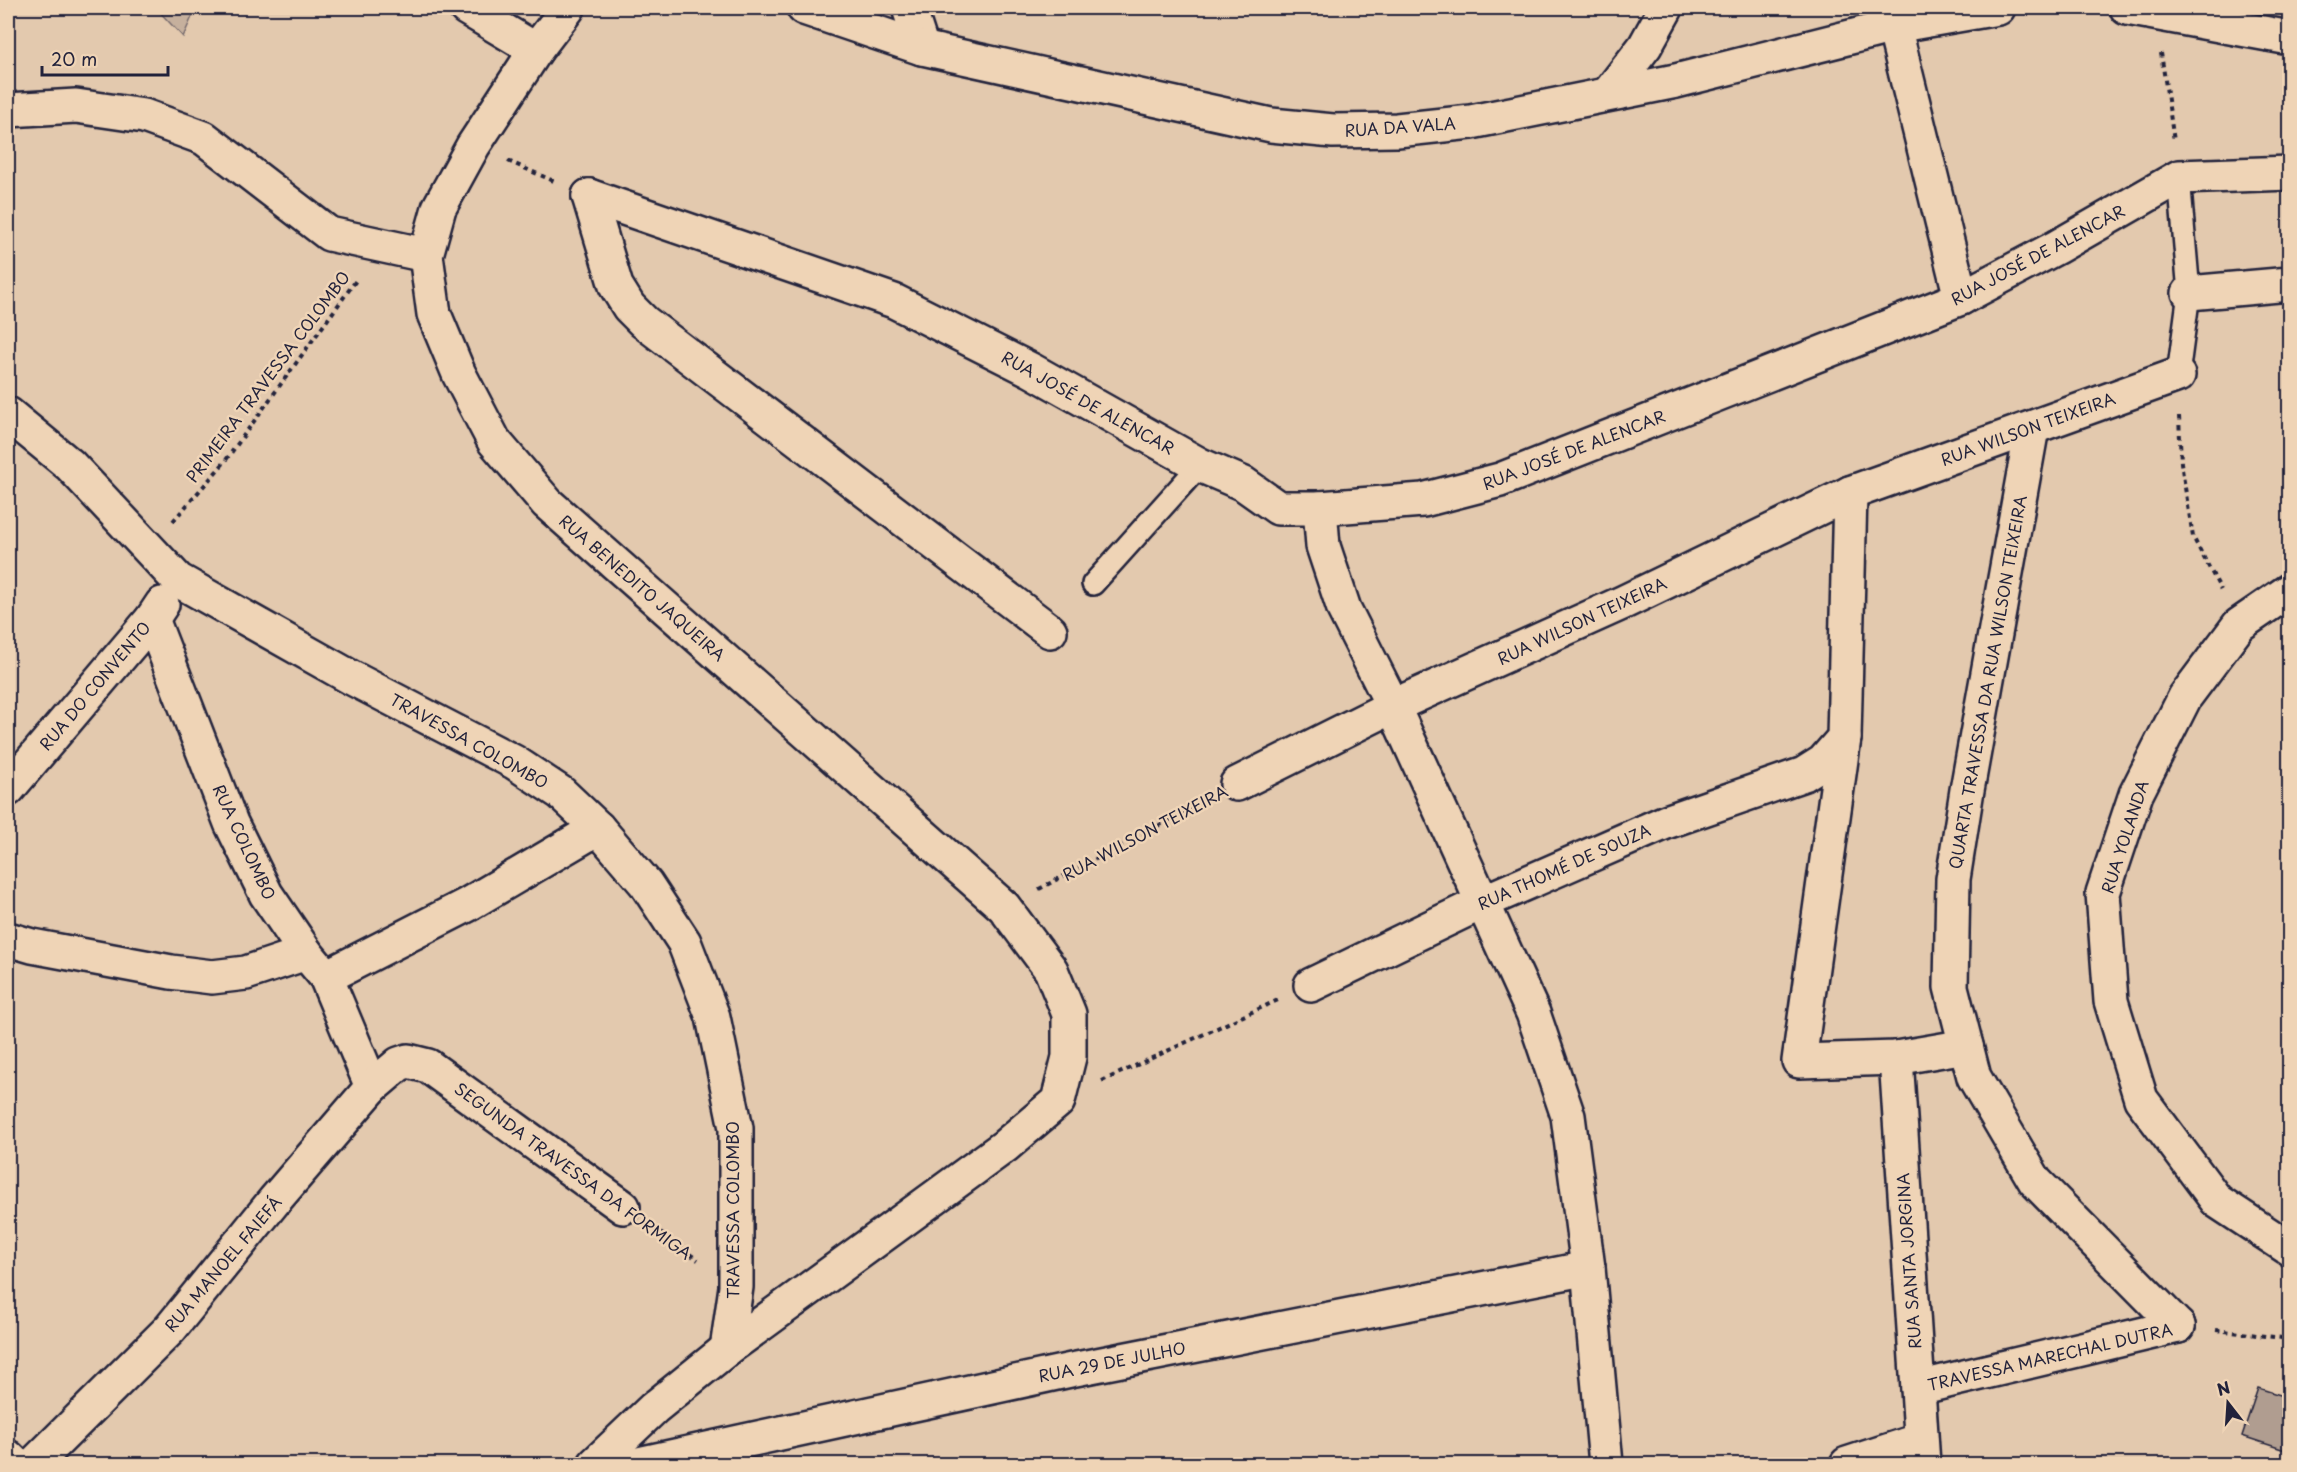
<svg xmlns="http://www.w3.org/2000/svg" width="2297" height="1472" font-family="'Playpen Sans',sans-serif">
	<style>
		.green { fill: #c6b09d; stroke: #74696c; stroke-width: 1.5 }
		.building { fill: #b09d90; stroke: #22223b; stroke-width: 1.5 }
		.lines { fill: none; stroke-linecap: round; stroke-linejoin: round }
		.lane-casing { stroke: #22223b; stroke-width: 26 }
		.street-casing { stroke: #22223b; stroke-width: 38 }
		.secondary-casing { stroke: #22223b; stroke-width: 38 }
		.path { stroke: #22223b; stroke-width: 4; stroke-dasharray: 4.5 4.5; stroke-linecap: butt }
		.lane { stroke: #efd4b6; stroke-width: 21 }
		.street { stroke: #efd4b6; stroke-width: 33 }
		.secondary { stroke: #efd4b6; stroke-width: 33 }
		.labels { text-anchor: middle; stroke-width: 5; stroke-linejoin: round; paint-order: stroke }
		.street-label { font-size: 16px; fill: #22223b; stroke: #efd4b6 }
	</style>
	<rect width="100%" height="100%" fill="#e3c9ae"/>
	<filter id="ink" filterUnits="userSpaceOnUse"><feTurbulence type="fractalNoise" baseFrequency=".0167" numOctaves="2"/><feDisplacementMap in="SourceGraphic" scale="12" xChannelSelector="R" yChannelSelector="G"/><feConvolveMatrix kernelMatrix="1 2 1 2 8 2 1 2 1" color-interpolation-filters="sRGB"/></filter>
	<g filter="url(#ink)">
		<polygon class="green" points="156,8 196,8 183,37"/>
		<polygon class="building" points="2258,1388 2290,1398 2290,1445 2288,1451 2242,1436"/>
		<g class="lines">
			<defs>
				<g id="lane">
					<polyline points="2178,375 2189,293 2179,177"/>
					<polyline points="1093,584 1200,465"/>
				</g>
				<g id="street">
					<polyline points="466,8 536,50"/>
					<polyline points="909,8 922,48"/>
					<polyline points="1894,26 1961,298"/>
					<polyline points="8,110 76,106 144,116 204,138 329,234 426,255"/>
					<polyline points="589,196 894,301 1031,370 1200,465 1244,484 1278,508 1320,508 1423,500 1500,480 1961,298 2057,247 2179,177 2290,173"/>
					<polyline points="589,196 616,286 629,307 644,322 1050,631"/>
					<polyline points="2189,293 2290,284"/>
					<polyline points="8,414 70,465 178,580 352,678 514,762 561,793 598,828 646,884 684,942 713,1017 736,1128 736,1287 727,1349"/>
					<polyline points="2032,428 1967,790 1953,879 1951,987 1974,1077 2035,1181 2178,1326"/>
					<polyline points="1320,508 1323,546 1344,609 1393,706 1533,1013 1568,1116 1588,1268 1606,1464"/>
					<polyline points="2290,590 2239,625 2185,697 2136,794 2103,893 2111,1001 2141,1099 2217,1201 2290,1249"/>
					<polyline points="152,619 231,823 266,894 306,953 326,977 372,1087"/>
					<polyline points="1844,738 1799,1061 1896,1058 1966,1046"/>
					<polyline points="1237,784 1393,706 1622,603 1850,493 2178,375"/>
					<polyline points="8,789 152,619 162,604"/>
					<polyline points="8,939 32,946 171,972 212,977 246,973 306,953"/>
					<polyline points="326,977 467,905 598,828"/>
					<polyline points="1311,985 1483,902 1666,822 1804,774 1823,762 1844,738 1850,493"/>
					<polyline points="1896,1058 1923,1464"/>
					<polyline points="1918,1388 2178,1326"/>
					<polyline points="8,1457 15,1464"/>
					<polyline points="34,1464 170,1329 274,1201 372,1087 399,1064 408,1061 428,1066 623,1207"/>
					<polyline points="638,1464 1071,1370 1588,1268"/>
					<polyline points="1847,1464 1921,1440"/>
				</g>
				<g id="secondary">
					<polyline points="568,8 536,50 473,146 439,208 426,255 434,314 459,374 494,441 547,503 1004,907 1051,970 1069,1014 1069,1057 1058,1101 1005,1146 727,1349 654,1408 595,1464"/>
					<polyline points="804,8 922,48 1271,125 1333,131 1397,130 1471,122 1676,81 1894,26 1998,8"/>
					<polyline points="2127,8 2290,38"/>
					<polyline points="1608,94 1645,46 1666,8"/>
				</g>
			</defs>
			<use href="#lane" class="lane-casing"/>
			<use href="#street" class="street-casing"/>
			<use href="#secondary" class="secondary-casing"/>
			<g class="path">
				<polyline points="2161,53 2174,141"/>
				<polyline points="508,161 556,182"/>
				<polyline points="2179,416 2181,463 2193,537 2221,590"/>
				<polyline points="173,521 223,464 357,279"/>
				<polyline points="1039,889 1205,801"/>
				<polyline points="1102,1081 1278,1000"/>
				<polyline points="653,1228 698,1260"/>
				<polyline points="2216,1330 2290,1339"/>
			</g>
			<use href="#lane" class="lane"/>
			<use href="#street" class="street"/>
			<use href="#secondary" class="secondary"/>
		</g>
	</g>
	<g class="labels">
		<g class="street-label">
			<text transform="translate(1400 127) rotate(-4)" y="6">RUA DA VALA</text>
			<text transform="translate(2038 255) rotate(-28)" y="6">RUA JOSÉ DE ALENCAR</text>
			<text transform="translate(268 377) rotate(-53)" y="6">PRIMEIRA TRAVESSA COLOMBO</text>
			<text transform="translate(1088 403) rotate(29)" y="6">RUA JOSÉ DE ALENCAR</text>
			<text transform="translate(2028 429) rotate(-20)" y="6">RUA WILSON TEIXEIRA</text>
			<text transform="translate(1574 450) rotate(-21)" y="6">RUA JOSÉ DE ALENCAR</text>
			<text transform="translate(642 588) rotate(41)" y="6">RUA BENEDITO JAQUEIRA</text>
			<text transform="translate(1582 621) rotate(-25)" y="6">RUA WILSON TEIXEIRA</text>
			<text transform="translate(1988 682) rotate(-80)" y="6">QUARTA TRAVESSA DA RUA WILSON TEIXEIRA</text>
			<text transform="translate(95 686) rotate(-50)" y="6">RUA DO CONVENTO</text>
			<text transform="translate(469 741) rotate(29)" y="6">TRAVESSA COLOMBO</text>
			<text transform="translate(1145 833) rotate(-28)" y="6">RUA WILSON TEIXEIRA</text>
			<text transform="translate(2125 837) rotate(-72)" y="6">RUA YOLANDA</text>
			<text transform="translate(244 842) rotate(65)" y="6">RUA COLOMBO</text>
			<text transform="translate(1564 867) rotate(-24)" y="6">RUA THOMÉ DE SOUZA</text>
			<text transform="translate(573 1171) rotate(36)" y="6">SEGUNDA TRAVESSA DA FORMIGA</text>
			<text transform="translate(733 1210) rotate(-90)" y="6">TRAVESSA COLOMBO</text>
			<text transform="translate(1909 1261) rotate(-94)" y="6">RUA SANTA JORGINA</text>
			<text transform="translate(223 1264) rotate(-50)" y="6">RUA MANOEL FAIEFÁ</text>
			<text transform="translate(2050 1357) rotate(-13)" y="6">TRAVESSA MARECHAL DUTRA</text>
			<text transform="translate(1112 1362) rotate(-11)" y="6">RUA 29 DE JULHO</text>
		</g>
	</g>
	<rect width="2297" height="1472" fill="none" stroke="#efd4b6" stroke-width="30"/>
	<rect x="15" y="15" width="2267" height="1442" fill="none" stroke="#22223b" stroke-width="2" filter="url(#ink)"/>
	<g transform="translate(2228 1403) rotate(343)" stroke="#efd4b6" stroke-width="4.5" paint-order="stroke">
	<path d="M0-4.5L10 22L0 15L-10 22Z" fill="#22223b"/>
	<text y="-9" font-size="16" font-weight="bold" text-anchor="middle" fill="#22223b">N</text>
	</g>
	<path d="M42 66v9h126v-9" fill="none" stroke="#22223b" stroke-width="3"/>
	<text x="51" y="66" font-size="18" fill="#22223b" stroke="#efd4b6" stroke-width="4.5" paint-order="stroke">20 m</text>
</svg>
